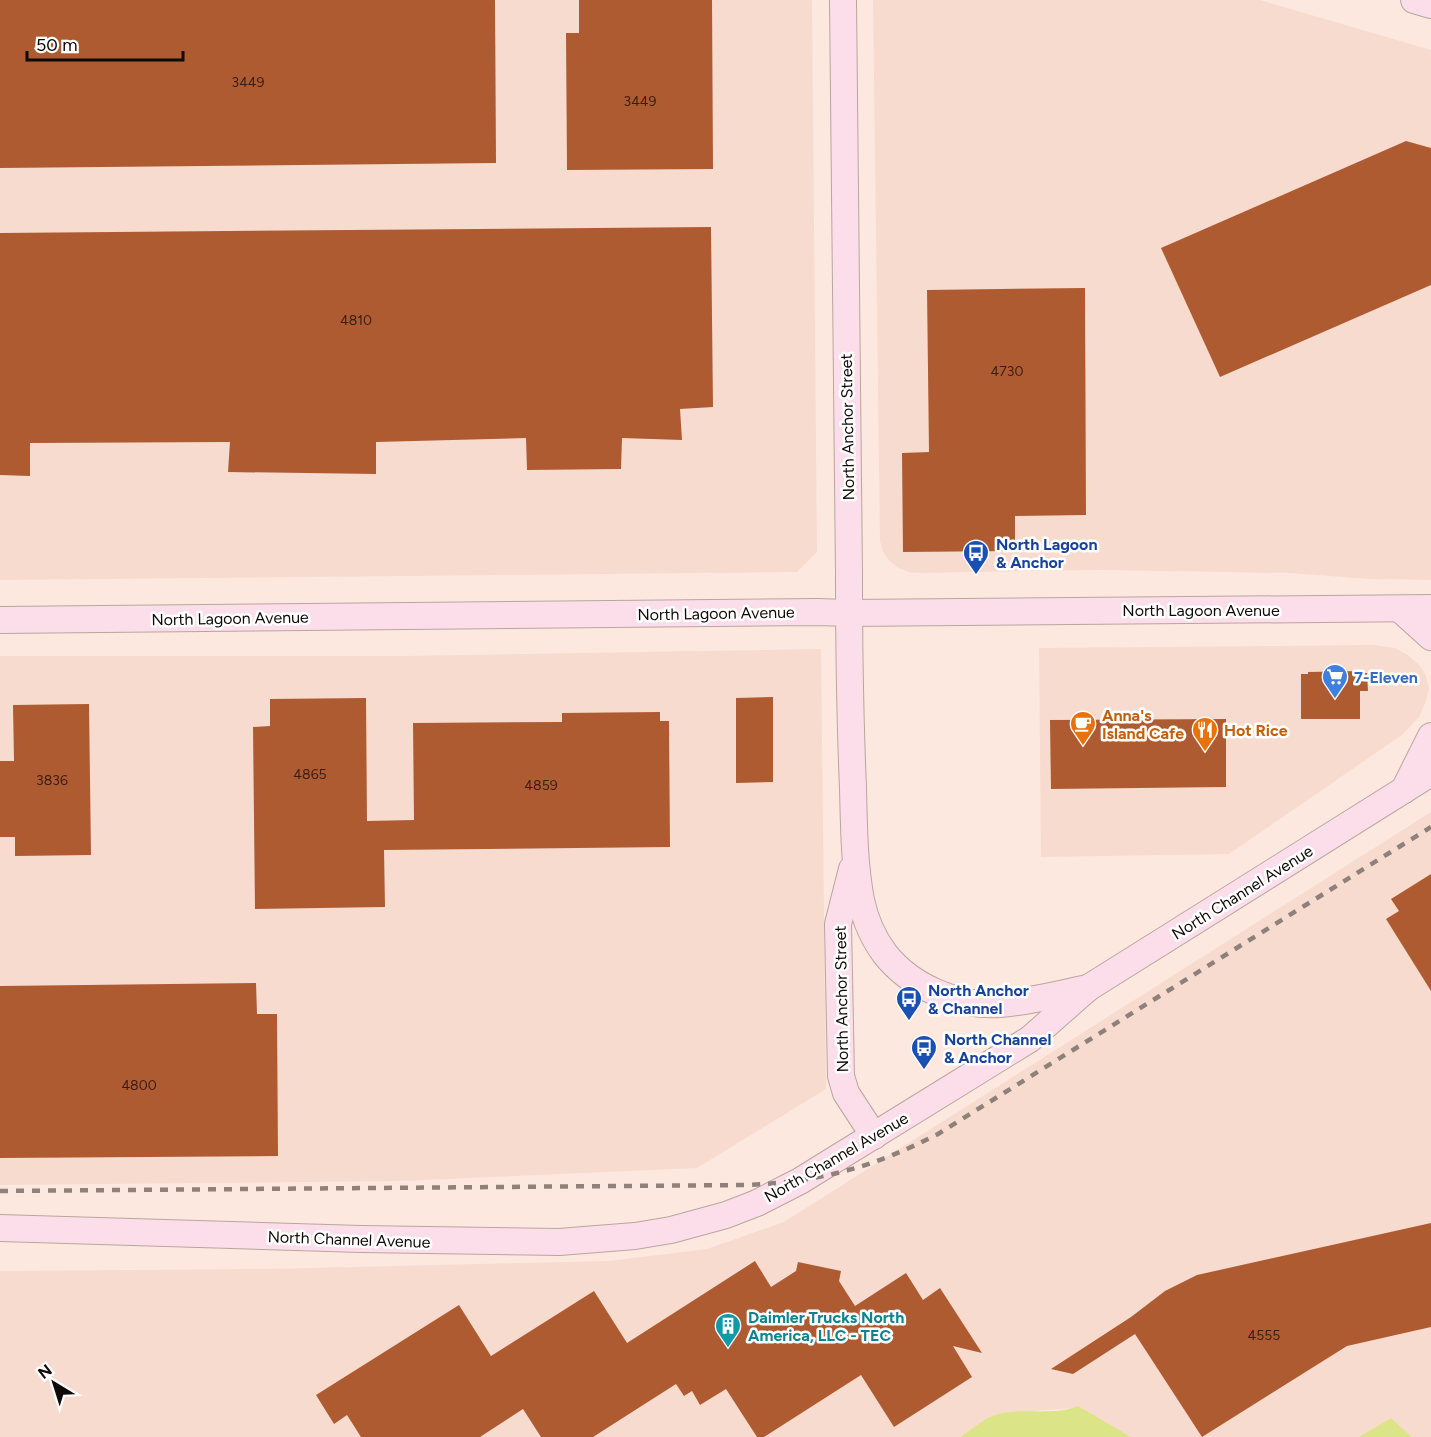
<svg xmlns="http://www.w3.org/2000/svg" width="1431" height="1437" font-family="Figtree,sans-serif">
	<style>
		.built { fill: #f7dbce }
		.green { fill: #dce488 }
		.building { fill: #af5b32 }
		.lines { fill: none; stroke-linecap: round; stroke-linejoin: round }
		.secondary-casing { stroke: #b9a69d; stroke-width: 28 }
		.secondary { stroke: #fbdeea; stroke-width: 26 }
		.rail { stroke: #8e807a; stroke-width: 4.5; stroke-dasharray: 8 8; stroke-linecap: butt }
		.labels { text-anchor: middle; stroke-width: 5; stroke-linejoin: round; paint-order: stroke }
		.number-label { font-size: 14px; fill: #381e12 }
		.street-label { font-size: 16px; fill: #100a07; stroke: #fff }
		.transit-label { font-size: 16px; font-weight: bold; fill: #164399; stroke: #fff; text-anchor: start }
		.shop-label { font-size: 16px; font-weight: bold; fill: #366cbe; stroke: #fff; text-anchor: start }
		.food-label { font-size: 16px; font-weight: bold; fill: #c56008; stroke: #fff; text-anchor: start }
		.culture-label { font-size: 16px; font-weight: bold; fill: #0d838f; stroke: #fff; text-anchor: start }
	</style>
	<rect width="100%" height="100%" fill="#fde8df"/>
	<g class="built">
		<polygon points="0,0 812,0 817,552 797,572 0,580"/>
		<polygon points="873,0 1260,0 1431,50 1431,580 1369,579 1290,573 1100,570 911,573 898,568 889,560 883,552 880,541"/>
		<polygon points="1374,645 1395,648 1408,655 1420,666 1426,676 1429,689 1426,701 1419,717 1402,735 1229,854 1041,857 1039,648"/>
		<polygon points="821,649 826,1089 697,1168 402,1181 0,1185 0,656 403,656"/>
		<polygon points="1431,812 1431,1437 1412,1437 1391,1418 1359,1437 1131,1437 1074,1408 1017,1412 992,1416 960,1437 0,1437 0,1271 268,1269 609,1261 707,1249 784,1222"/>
	</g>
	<g class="green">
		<path d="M1078,1406l53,31h-171c10,-6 21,-16 32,-21 26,-10 61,1 86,-10z"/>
		<polygon points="1391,1418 1412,1437 1359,1437"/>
	</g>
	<g class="building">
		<polygon points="0,0 495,0 496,163 0,168"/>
		<polygon points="579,0 712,0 713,169 567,170 566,33 579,33"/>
		<polygon points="1406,141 1431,148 1431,285 1220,377 1161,248"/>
		<polygon points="711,227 713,407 680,409 682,440 622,438 621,469 527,470 526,438 376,442 376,474 228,472 230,442 30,443 30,476 0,475 0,233"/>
		<polygon points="1085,288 1086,515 1015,516 1015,551 903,552 902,453 929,452 927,290"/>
		<polygon points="1360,671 1360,673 1367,673 1368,691 1360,691 1360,719 1301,719 1301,674 1308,674 1308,672"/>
		<polygon points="773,697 773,782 736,783 736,698"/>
		<polygon points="366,698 367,821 414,820 413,723 562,722 562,713 660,712 660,721 669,721 670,847 384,850 385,907 255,909 253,727 270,726 270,699"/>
		<polygon points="89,704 91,855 15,856 15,837 0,837 0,761 14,761 13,705"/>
		<polygon points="1226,719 1226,787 1051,789 1050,720"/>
		<polygon points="1431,874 1431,991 1386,919 1399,911 1391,899"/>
		<polygon points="256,983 257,1014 277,1014 278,1156 0,1158 0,986"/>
		<polygon points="1431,1223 1431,1327 1347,1346 1202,1437 1135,1334 1073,1374 1051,1369 1131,1317 1165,1291 1197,1275"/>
		<polygon points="755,1261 771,1287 796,1271 798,1262 841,1271 839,1281 855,1306 906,1273 923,1300 940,1288 982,1353 953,1346 972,1377 894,1427 861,1375 764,1437 757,1437 726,1389 700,1405 692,1391 684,1396 676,1384 593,1437 541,1437 523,1409 480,1437 361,1437 347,1415 334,1424 316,1395 459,1305 491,1356 594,1291 627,1343"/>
	</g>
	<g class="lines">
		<defs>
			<g id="secondary">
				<path d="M843,0c2,192 4,383 6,575 0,71 1,142 4,213 1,37 1,75 8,112 4,19 12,38 24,54 26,33 73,53 115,50 29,-2 59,-10 88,-16"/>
				<polyline points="1414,0 1431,5"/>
				<polyline points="1400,609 1431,637"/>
				<polyline points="0,620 817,612 849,613 1431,608"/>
				<polyline points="1404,790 1431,736"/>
				<polyline points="852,869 838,924 841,1076 846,1093 874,1136"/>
				<polyline points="0,1228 361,1239 559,1242 635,1236 671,1230 726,1215 757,1203 800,1181 1030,1039 1088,988 1431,773"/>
			</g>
		</defs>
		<use href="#secondary" class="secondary-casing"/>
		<use href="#secondary" class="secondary"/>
		<path class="rail" d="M0,1191l745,-6c74,-3 127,-17 193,-51l493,-307"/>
	</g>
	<defs>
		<symbol id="bus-pin" viewBox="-11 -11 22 30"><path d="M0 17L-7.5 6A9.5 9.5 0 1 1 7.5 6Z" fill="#1a4fb4" stroke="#fff"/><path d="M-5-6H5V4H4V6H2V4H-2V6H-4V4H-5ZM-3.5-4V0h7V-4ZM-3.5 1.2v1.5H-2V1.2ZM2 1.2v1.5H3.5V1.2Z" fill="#fff"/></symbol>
		<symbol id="supermarket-pin" viewBox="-11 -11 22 30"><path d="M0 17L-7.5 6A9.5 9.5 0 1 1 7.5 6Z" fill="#3f7fe0" stroke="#fff"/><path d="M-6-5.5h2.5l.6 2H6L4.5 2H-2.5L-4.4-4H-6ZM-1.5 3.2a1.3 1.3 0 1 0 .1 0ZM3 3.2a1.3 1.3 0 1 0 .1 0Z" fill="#fff"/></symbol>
		<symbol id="cafe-pin" viewBox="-11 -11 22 30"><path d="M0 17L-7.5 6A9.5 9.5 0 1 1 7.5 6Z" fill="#e8710a" stroke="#fff"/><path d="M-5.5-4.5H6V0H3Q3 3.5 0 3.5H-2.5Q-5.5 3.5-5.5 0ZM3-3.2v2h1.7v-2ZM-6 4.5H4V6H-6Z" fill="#fff"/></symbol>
		<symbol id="restaurant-pin" viewBox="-11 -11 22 30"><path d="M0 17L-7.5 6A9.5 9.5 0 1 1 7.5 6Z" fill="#e8710a" stroke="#fff"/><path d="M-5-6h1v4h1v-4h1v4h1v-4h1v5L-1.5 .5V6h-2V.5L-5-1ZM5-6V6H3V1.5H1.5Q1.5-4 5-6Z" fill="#fff"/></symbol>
		<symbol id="building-pin" viewBox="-11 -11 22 30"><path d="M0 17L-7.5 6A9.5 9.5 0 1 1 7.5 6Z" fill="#0f9aa8" stroke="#fff"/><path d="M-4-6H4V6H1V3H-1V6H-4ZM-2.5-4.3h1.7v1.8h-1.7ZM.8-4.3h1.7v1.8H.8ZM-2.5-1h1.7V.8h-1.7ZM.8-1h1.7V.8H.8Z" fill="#fff"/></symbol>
	</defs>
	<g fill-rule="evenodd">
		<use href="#bus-pin" x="961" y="538" width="30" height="40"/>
		<use href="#supermarket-pin" x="1320" y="662" width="30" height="40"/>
		<use href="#cafe-pin" x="1068" y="709" width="30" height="40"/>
		<use href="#restaurant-pin" x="1190" y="715" width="30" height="40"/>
		<use href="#bus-pin" x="894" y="984" width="30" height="40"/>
		<use href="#bus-pin" x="909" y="1033" width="30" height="40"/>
		<use href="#building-pin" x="713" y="1311" width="30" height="40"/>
	</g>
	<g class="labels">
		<g class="number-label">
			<text x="248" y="87">3449</text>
			<text x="640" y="106">3449</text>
			<text x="356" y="325">4810</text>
			<text x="1007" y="376">4730</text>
			<text x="310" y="779">4865</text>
			<text x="52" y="785">3836</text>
			<text x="541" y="790">4859</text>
			<text x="139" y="1090">4800</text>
			<text x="1264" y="1340">4555</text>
		</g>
		<g class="street-label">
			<text transform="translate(847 427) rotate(-91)" y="6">North Anchor Street</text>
			<text x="1201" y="616">North Lagoon Avenue</text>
			<text transform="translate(716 613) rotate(-1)" y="6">North Lagoon Avenue</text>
			<text transform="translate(230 618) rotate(-1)" y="6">North Lagoon Avenue</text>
			<text transform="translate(1242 892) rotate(-32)" y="6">North Channel Avenue</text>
			<text transform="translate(841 999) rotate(-91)" y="6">North Anchor Street</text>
			<text transform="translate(836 1157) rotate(-30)" y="6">North Channel Avenue</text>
			<text transform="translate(349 1239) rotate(2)" y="6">North Channel Avenue</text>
		</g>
		<g class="transit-label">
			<text x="996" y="550">North Lagoon<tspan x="996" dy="18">&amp; Anchor</tspan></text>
			<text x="928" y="996">North Anchor<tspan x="928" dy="18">&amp; Channel</tspan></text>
			<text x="944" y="1045">North Channel<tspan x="944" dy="18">&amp; Anchor</tspan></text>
		</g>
		<g class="shop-label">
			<text x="1354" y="683">7-Eleven</text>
		</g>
		<g class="food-label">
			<text x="1102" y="721">Anna's<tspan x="1102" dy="18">Island Cafe</tspan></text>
			<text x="1224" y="736">Hot Rice</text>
		</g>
		<g class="culture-label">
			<text x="748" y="1323">Daimler Trucks North<tspan x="748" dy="18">America, LLC - TEC</tspan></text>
		</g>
	</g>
	<g transform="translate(54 1383) rotate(322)" stroke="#ffffff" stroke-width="4.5" paint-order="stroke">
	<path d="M0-4.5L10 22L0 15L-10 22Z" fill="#100a07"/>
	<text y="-9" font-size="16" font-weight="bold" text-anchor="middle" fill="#100a07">N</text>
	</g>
	<path d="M27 51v9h156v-9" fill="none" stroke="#100a07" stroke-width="3"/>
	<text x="36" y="51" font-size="18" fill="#100a07" stroke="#ffffff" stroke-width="4.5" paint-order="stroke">50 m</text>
</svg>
